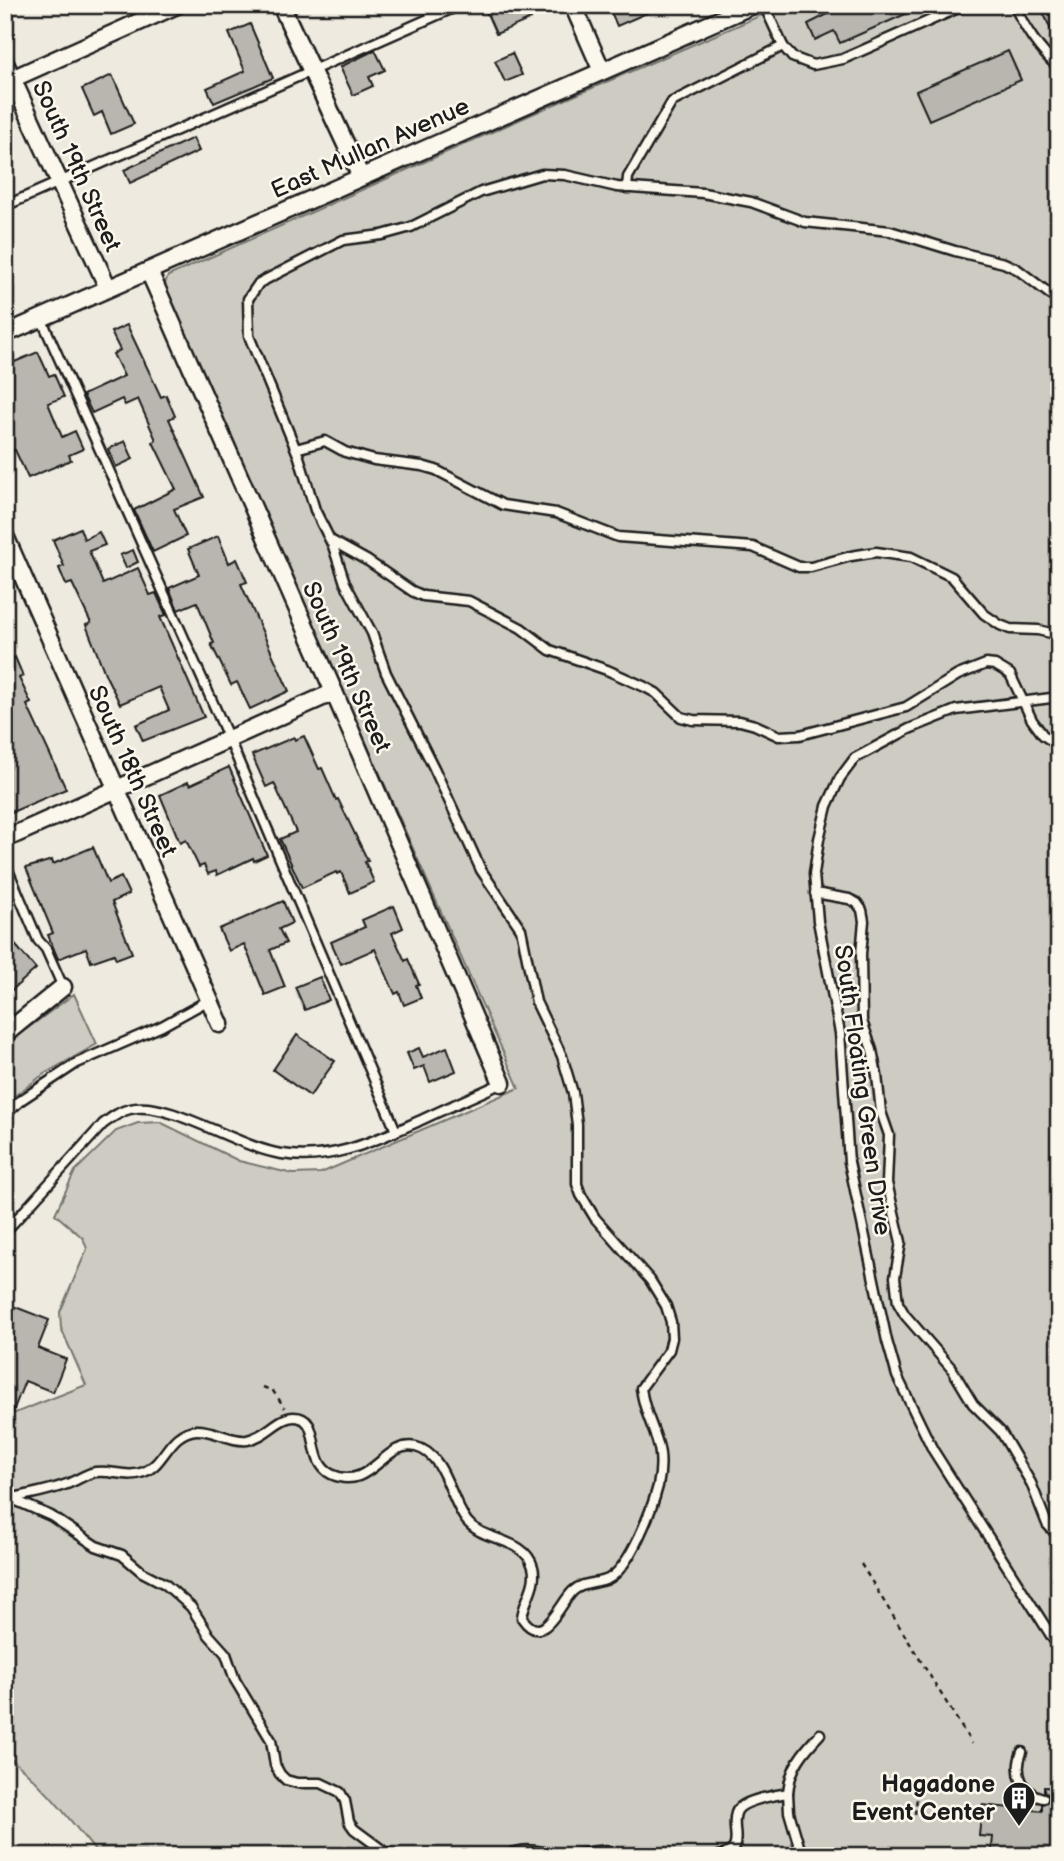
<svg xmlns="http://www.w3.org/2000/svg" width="1064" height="1861" font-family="'Balsamiq Sans',sans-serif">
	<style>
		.green { fill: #ceccc2; stroke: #75746f; stroke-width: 2 }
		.building { fill: #b9b6af; stroke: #1c1c1c; stroke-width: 2 }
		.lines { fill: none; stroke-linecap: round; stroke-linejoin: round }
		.service-casing { stroke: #1c1c1c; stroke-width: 13 }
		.minor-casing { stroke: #1c1c1c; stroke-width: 21 }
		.path { stroke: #1c1c1c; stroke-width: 2.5; stroke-dasharray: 5 5; stroke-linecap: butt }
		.service { stroke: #fbf7ec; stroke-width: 8 }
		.minor { stroke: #fbf7ec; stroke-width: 16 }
		.labels { text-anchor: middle; stroke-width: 5; stroke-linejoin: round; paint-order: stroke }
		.street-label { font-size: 24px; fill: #1c1c1c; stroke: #fbf7ec }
		.poi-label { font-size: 24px; font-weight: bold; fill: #1c1c1c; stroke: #fbf7ec; text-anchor: end }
	</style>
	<rect width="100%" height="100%" fill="#eeeadf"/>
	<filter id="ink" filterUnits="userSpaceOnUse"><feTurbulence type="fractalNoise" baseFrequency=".0143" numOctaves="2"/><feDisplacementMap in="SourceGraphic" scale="14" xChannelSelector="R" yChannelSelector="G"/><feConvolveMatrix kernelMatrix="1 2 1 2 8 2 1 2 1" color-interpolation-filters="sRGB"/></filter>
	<g filter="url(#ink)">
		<g class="green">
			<path d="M785,5h274v1851h-960c-28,-35 -57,-75 -94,-101v-338l81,-32 -25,-57 -1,-16 27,-63 -4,-11 -28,-24 20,-43 41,-40 22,-8 22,-1 79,39 54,13 28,-1 198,-85 -355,-802 4,-10 387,-172z"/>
			<polygon points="74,994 97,1044 44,1074 5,1103 5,1045"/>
		</g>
		<g class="building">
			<polygon points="495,5 525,5 531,19 496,34 485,9"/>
			<polygon points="608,5 665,5 617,26"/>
			<polygon points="846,5 926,5 840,43 834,31 815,40 808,24"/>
			<polygon points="1040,5 1059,5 1059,48"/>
			<polygon points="250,24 273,78 214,103 207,88 245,71 229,33"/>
			<polygon points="375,50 385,70 369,77 373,86 353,95 340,67"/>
			<polygon points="1008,51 1021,80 929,120 916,91"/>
			<polygon points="512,53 522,75 505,82 495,61"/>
			<polygon points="112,75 134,124 111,134 102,112 94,116 82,89"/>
			<polygon points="193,138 199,151 130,183 124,170"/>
			<polygon points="127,325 161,397 166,395 175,416 169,419 204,497 174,509 186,536 153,552 134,510 176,489 153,442 156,440 138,399 125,405 122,399 92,413 83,395 124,376 113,354 120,350 111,332"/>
			<polygon points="38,352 49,376 54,374 64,397 48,403 62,437 75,431 83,449 69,455 71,460 28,478 15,450 8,452 5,445 5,366"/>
			<polygon points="125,441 133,459 116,467 108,449"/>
			<polygon points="80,528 84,539 99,532 105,545 89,551 103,584 138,568 150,595 156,593 166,615 160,617 204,717 143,741 136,725 169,710 159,687 120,704 106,676 86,625 91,623 72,583 66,585 59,568 64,566 53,540"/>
			<polygon points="218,536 229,563 237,559 247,582 241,584 289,691 250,709 237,682 231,685 219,660 211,644 214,643 197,602 178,610 169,588 199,575 188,549"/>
			<polygon points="133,550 138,562 126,568 120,555"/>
			<polygon points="5,649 10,660 15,657 23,676 19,678 31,703 27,705 66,789 5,815 5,727 11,724 5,711"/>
			<polygon points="304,736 319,769 322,768 336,800 338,799 368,861 365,862 374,882 350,893 341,872 337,874 336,872 302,888 280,839 296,832 274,783 266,787 252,755 294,737 295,740"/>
			<polygon points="229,767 267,855 254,861 253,858 217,875 216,871 208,874 204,865 199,867 186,840 180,843 160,795 188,782 190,785"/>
			<polygon points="93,847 108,883 121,877 129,894 112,902 132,953 116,959 114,954 91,962 86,948 58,959 48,935 53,933 26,868 52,860 53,864"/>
			<polygon points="283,901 292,923 279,929 286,943 270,950 285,987 265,995 244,944 229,951 219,929"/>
			<polygon points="394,906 403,928 392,933 405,961 408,959 419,984 416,985 421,998 404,1005 399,992 395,994 375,949 341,964 331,942 365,927 362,920"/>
			<polygon points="5,933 36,969 5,996"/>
			<polygon points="320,977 329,1000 305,1010 295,987"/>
			<polygon points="297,1035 335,1061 310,1096 273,1070"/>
			<polygon points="447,1047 456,1071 430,1082 424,1066 414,1070 407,1053 419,1048 423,1057"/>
			<polygon points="5,1303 49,1320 38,1348 66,1359 53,1392 25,1381 6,1429"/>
			<polygon points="1044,1787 1059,1788 1059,1856 991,1856 993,1837 979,1836 982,1805 1042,1811 1042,1804 1049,1799 1048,1794 1044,1791"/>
		</g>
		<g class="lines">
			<defs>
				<g id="service">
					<polyline points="764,5 783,46 792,57 813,65 843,59 965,5"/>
					<path d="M1014,5c12,25 24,44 45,63"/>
					<polyline points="627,188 628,177 672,102 783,46"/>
					<polyline points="5,206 460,5"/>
					<polyline points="41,318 229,739 396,1131"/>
					<polyline points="296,449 325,441 345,452 374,460 422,466 436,470 503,505 556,513 618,537 753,547 799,567 811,567 851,556 876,552 911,557 952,577 984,614 1000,625 1010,629 1038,630 1059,635"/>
					<polyline points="332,541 368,561 412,591 423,596 469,601 521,628 550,650 607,670 645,687 656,693 681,717 693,720 740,721 755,725 779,736 800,735 906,707 958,675 986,664 995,665 1010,674 1032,720 1043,735 1059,746"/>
					<polyline points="1059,697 956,710 909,729 855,758 840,778 827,806 819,839 814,874 818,921 840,1033 849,1162 887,1341 897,1376 933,1450 1059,1648"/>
					<polyline points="5,863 38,940 46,949 63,987"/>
					<polyline points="815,893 849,899 857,903 862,910 864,921 861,954 862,1021 872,1050 877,1075 881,1112 889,1135 887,1183 901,1242 895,1277 898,1303 905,1315 952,1369 973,1404 1001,1432 1031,1483 1047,1524 1059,1537"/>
					<polyline points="5,1115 21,1100 77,1063 162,1026 209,1000"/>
					<path d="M5,1232l98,-108c8,-6 17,-13 27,-15 38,-10 108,39 152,45 50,8 92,-13 137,-33 27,-13 55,-25 83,-38"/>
					<polyline points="10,1498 51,1516 96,1546 122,1555 142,1572 165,1584 191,1607 209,1635 226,1654 235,1680 271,1740 275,1765 280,1774 286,1780 297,1783 321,1783 340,1792 345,1801 349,1822 354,1829 385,1852 398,1856"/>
					<path d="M10,1499c19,-5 39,-8 57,-15 8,-3 16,-8 24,-11 17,-5 35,6 53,-1 22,-9 24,-39 52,-42 17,-1 35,12 51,10 19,-3 31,-23 47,-23 29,0 11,44 37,57 40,19 53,-35 85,-27 29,7 34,52 50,73 16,22 59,17 67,47 5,18 -10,35 -11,51 22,32 37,-14 51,-27 9,-9 25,-7 35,-12 22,-11 44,-70 50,-93 10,-47 -12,-57 -17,-98l28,-38 3,-12 -1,-16 -5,-16 -16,-26 -55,-62 -14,-23 -4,-11v-59l-4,-32 -11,-37 -26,-54 -15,-73 -40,-59 -47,-102 -48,-95 -14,-40 -27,-50 -12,-37 -18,-36 -16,-53 -50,-121 -1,-37 11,-16 84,-43 39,-5 29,-8 70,-35 61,-18 23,1 52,12 86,6 48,9 54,20 85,9 65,20 49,12 13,6 42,32"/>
					<path d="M1022,1752c-8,20 -1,41 21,46"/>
					<polyline points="788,1793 789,1812 802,1856"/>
					<path d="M504,1856c28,-11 33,-3 60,-1 26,1 30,-11 59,1"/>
					<path d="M719,1856c28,-5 11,-27 17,-43 4,-13 41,-18 52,-20 2,-26 15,-41 32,-59"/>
				</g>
				<g id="minor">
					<polyline points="281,5 361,177"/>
					<polyline points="573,5 602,71"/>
					<polyline points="5,63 108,288"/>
					<polyline points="5,82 177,5"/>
					<polyline points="149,271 334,692 502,1083"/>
					<polyline points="5,334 753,5"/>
					<polyline points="5,536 220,1024"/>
					<polyline points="5,839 334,692"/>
					<polyline points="5,1034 63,987"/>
				</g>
			</defs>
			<use href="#service" class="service-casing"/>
			<use href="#minor" class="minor-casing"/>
			<g class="path">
				<polyline points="263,1387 273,1391 285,1408"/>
				<polyline points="861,1564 972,1744"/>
				<polyline points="915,1780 918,1789 915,1814"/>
			</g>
			<use href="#service" class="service"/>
			<use href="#minor" class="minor"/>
		</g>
	</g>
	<defs>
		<symbol id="building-pin" viewBox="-11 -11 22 30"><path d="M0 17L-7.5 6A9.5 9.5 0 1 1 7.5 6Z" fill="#1c1c1c" stroke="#fbf7ec"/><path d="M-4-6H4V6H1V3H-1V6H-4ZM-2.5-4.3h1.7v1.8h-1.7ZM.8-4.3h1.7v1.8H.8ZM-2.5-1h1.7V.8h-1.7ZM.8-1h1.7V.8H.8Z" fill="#fff"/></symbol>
	</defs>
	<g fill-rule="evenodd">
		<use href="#building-pin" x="1000" y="1779" width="38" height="52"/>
	</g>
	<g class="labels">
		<g class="street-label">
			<text transform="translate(370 148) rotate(-24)" y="8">East Mullan Avenue</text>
			<text transform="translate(77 166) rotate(66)" y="8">South 19th Street</text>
			<text transform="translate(347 667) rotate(66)" y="8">South 19th Street</text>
			<text transform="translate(133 771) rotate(66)" y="8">South 18th Street</text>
			<text transform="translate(863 1090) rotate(82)" y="8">South Floating Green Drive</text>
		</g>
		<g class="poi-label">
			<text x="995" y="1792">Hagadone<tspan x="995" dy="28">Event Center</tspan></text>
		</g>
	</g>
	<rect width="1064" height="1861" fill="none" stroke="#fbf7ec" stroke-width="28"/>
	<rect x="14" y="14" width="1036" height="1833" fill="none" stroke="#1c1c1c" stroke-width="2.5" filter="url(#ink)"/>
</svg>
